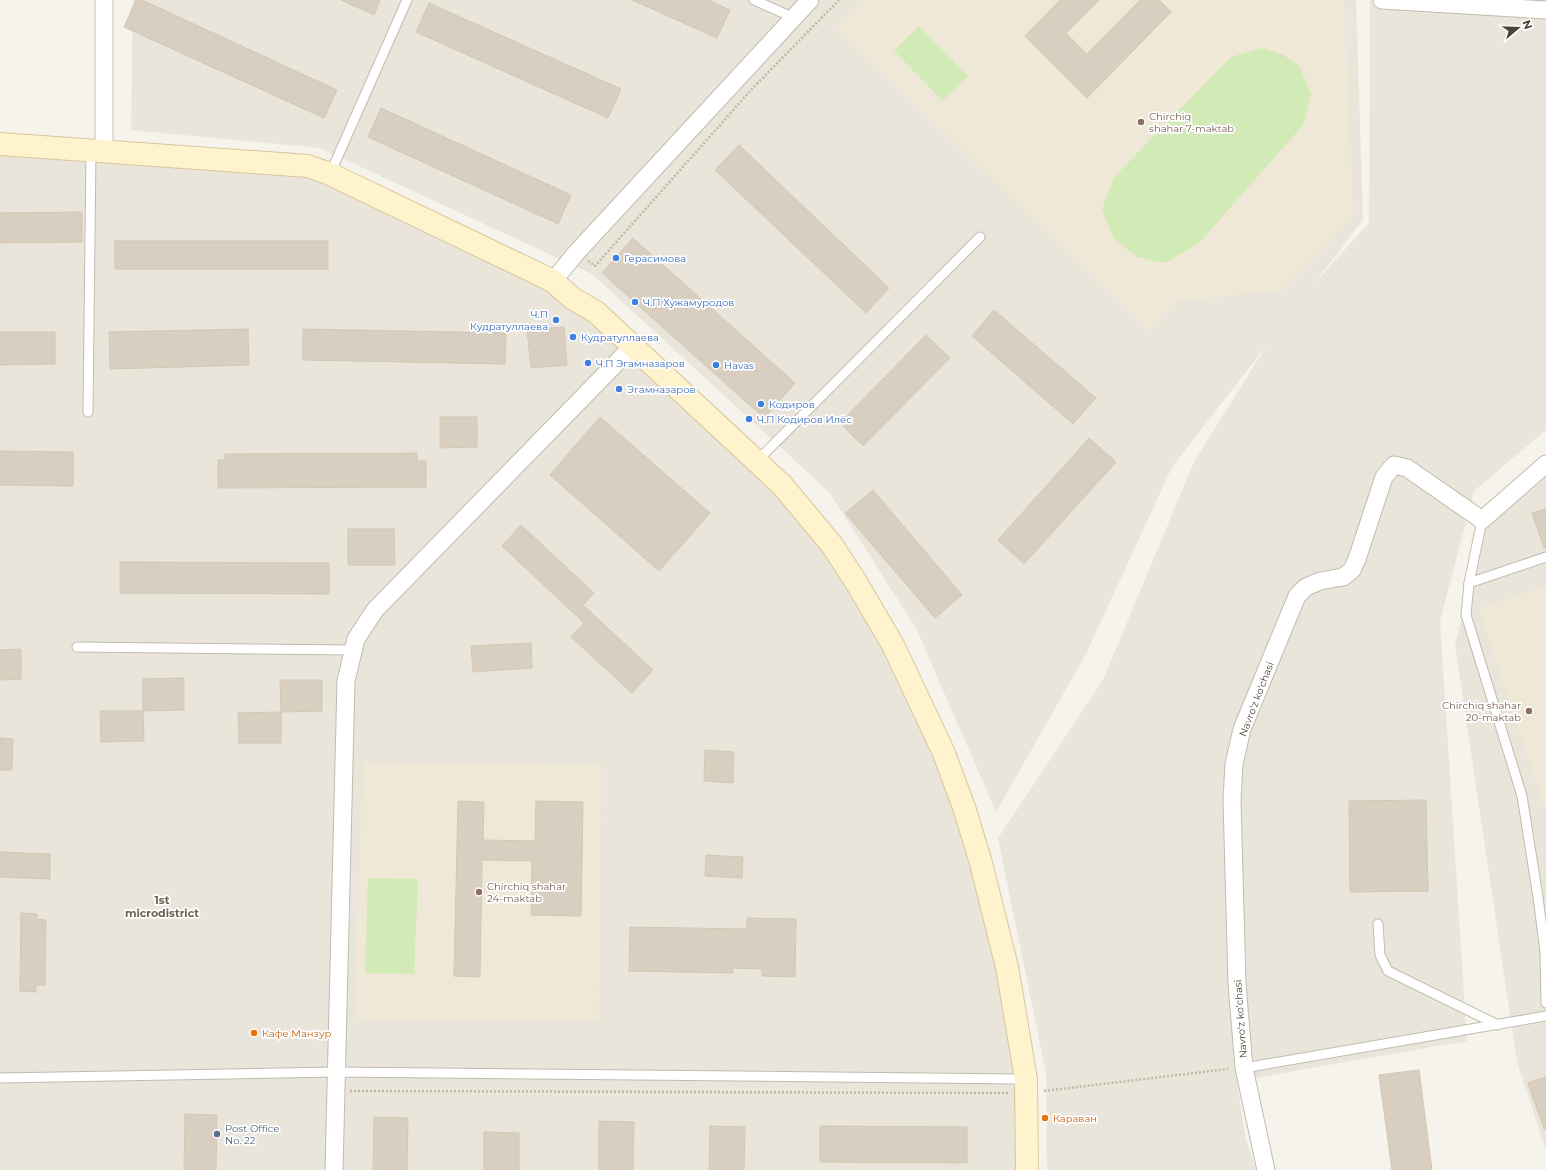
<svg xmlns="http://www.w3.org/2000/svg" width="1546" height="1170" font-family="Montserrat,sans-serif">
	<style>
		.residential { fill: #eae5da }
		.education { fill: #efe8d6 }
		.green { fill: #d2eab5 }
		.building { fill: #d8cfc1; stroke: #d3c7b4 }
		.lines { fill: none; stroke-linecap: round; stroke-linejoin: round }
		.lane-casing { stroke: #c2bbae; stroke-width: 11 }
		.street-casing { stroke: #c2bbae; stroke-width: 19 }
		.secondary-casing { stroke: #d6c79b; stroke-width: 24 }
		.path { stroke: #c4b79f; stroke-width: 2.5; stroke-dasharray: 2 2; stroke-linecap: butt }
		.lane { stroke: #fff; stroke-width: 9 }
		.street { stroke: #fff; stroke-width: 17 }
		.secondary { stroke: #fff3cd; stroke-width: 22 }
		.education-dot { fill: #8d6e63; stroke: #fff; stroke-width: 1.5 }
		.shop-dot { fill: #3f7fe0; stroke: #fff; stroke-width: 1.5 }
		.food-dot { fill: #e8710a; stroke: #fff; stroke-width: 1.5 }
		.service-dot { fill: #5c6f8a; stroke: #fff; stroke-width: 1.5 }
		.labels { text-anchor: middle; stroke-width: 3.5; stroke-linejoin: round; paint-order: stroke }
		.education-label { font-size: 10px; fill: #785e54; stroke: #fff; text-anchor: start }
		.shop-label { font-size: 10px; fill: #366cbe; stroke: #fff; text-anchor: start }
		.street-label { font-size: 10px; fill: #4b4439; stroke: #fff }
		.food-label { font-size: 10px; fill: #c56008; stroke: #fff; text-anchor: start }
		.service-label { font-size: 10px; fill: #4e5e75; stroke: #fff; text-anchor: start }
		.neighbourhood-label { font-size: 11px; font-weight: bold; fill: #6e6250; stroke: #fff }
	</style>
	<rect width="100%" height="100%" fill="#f6f3ec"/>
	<g class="residential">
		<polygon points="133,0 1356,0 1363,220 1313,285 1369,223 1370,0 1546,0 1546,430 1474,491 1440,621 1467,1041 1237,1081 1245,1136 1256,1170 1047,1170 1046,1073 998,838 1103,680 1194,462 1267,345 1172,467 1086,654 996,812 916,628 829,492 592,274 320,148 131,130"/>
		<polygon points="0,144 308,166 553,281 782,485 919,698 1007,967 1027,1170 0,1170"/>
		<polygon points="1546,470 1546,1150 1517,1062 1455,645 1486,524"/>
	</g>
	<g class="education">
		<polygon points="864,0 1344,0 1353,217 1282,290 1176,301 1149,330 836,28"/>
		<polygon points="1546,586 1546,812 1479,609"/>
		<polygon points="363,762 601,765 599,1020 355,1020"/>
	</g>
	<g class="green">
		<polygon points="919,26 968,76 943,101 894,51"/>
		<polygon points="1262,48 1282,54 1300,67 1311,94 1304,124 1199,243 1165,263 1137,257 1114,239 1102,210 1114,177 1231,57"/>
		<polygon points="368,878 418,879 414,974 365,973"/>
	</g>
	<g class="building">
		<polygon points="136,0 142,0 337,90 324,118 124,27"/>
		<polygon points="341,0 380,0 374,15"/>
		<polygon points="632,0 708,0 730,10 717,38"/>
		<polygon points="1060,0 1099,0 1066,33 1087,54 1140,0 1159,0 1171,12 1087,98 1025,36"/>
		<polygon points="429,3 621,89 608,118 416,32"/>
		<polygon points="381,108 571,195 558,224 368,137"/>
		<polygon points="739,145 889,288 866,313 715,170"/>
		<polygon points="82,212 82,242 0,243 0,213"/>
		<polygon points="633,238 795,383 764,418 602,273"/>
		<rect x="115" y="241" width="213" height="28"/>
		<polygon points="994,310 1096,398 1073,424 972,336"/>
		<polygon points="564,327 567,365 531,368 527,330"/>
		<polygon points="248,329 249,365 110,369 109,332"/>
		<polygon points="303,329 506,333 505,364 303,360"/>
		<polygon points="0,332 55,332 55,364 0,365"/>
		<polygon points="926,335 950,358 863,446 840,423"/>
		<polygon points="440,417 477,417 477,447 440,448"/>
		<polygon points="600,417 710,513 659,571 550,475"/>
		<polygon points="1089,438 1116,462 1024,564 998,540"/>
		<polygon points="0,451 73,452 73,486 0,485"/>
		<polygon points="417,453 417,461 426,461 426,487 218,488 218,460 225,460 225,454"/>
		<polygon points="873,490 962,595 935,618 845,513"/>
		<polygon points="1546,509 1546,548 1544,548 1532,513"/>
		<polygon points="521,525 594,593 583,605 653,670 632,693 571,637 584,623 502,546"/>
		<polygon points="348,529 394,529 395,565 348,565"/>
		<polygon points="120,562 329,563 329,594 120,593"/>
		<polygon points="531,643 532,668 473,672 471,646"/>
		<polygon points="21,649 21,679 0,680 0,650"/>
		<polygon points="184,678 184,710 143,711 143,679"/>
		<polygon points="280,680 322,680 322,711 281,712"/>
		<polygon points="100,711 143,711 144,741 101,742"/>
		<polygon points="281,712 281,743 239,743 238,713"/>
		<polygon points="0,738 13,739 12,770 0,770"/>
		<polygon points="705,750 734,752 733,783 704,781"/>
		<polygon points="1426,800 1428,891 1350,892 1349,801"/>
		<polygon points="458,801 484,802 483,840 535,841 536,801 583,802 581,916 531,915 532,861 482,860 480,977 454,976"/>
		<polygon points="0,852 50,854 50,879 0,877"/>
		<polygon points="706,855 743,857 742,878 705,876"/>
		<polygon points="21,913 37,914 37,919 46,920 45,985 36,985 36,992 20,991"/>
		<polygon points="747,918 796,919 795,977 762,976 762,969 733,968 733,973 629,971 630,927 747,929"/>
		<polygon points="1419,1070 1432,1170 1392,1170 1379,1075"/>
		<polygon points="1546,1077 1546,1129 1544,1129 1528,1083"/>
		<polygon points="185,1114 217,1115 216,1170 184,1170"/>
		<polygon points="374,1117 408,1118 407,1170 373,1170"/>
		<polygon points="599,1121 634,1122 633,1170 599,1170"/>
		<polygon points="710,1126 745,1127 744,1170 709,1170"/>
		<polygon points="820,1126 967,1127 967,1163 820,1162"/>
		<polygon points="484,1132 519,1133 519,1170 484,1170"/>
	</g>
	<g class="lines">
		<defs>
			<g id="lane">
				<polyline points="754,0 792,17"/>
				<polyline points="330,174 407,0"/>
				<polyline points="88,412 91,150"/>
				<polyline points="757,461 980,237"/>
				<polyline points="1482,520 1469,583 1466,615 1522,796 1538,897 1545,952 1546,1003"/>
				<polyline points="1469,583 1546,557"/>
				<polyline points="77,647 354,650"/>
				<polyline points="1378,924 1380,955 1388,971 1498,1025"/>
				<polyline points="1244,1068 1546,1016"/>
				<polyline points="0,1078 336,1072 1026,1079"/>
			</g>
			<g id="street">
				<polyline points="104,0 104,151"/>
				<polyline points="1382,0 1546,10"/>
				<polyline points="553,281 576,253 810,0"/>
				<polyline points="334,1170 346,681 356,639 375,610 633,346"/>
				<polyline points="1266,1170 1244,1068 1237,984 1232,800 1234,764 1242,729 1297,596 1306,587 1320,581 1343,577 1352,570 1357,559 1384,477 1394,465 1407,468 1482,520 1546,464"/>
			</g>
			<polyline id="secondary" points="0,144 308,166 330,174 553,281 572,298 596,312 782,485 832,545 856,582 893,645 943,751 964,807 981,863 1007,967 1026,1079 1027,1170"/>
		</defs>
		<use href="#lane" class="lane-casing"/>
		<use href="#street" class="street-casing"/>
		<use href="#secondary" class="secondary-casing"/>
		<g class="path">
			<polyline points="588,261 595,266 752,89 839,0"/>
			<polyline points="350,1091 1009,1093"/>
			<polyline points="1044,1091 1228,1069"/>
		</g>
		<use href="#lane" class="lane"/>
		<use href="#street" class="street"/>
		<use href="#secondary" class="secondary"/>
	</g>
	<g class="education-dot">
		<circle cx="1141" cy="122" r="4"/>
		<circle cx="1529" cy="711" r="4"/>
		<circle cx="479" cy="892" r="4"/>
	</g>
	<g class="shop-dot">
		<circle cx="616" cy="258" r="4"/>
		<circle cx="635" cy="302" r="4"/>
		<circle cx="556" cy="320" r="4"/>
		<circle cx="573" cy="337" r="4"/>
		<circle cx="588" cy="363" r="4"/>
		<circle cx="716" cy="365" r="4"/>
		<circle cx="619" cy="389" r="4"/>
		<circle cx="761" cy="404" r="4"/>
		<circle cx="749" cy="419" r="4"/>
	</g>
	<g class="food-dot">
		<circle cx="254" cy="1033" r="4"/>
		<circle cx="1045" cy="1118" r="4"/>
	</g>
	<circle class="service-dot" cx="217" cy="1134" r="4"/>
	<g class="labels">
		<g class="education-label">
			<text x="1149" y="120">Chirchiq<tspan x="1149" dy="12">shahar 7-maktab</tspan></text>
			<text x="1521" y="709" text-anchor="end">Chirchiq shahar<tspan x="1521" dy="12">20-maktab</tspan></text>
			<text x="487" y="890">Chirchiq shahar<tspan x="487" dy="12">24-maktab</tspan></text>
		</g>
		<g class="shop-label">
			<text x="624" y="262">Герасимова</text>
			<text x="643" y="306">Ч.П Хужамуродов</text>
			<text x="548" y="318" text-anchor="end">Ч.П<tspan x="548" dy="12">Кудратуллаева</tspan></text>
			<text x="581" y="341">Кудратуллаева</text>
			<text x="596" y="367">Ч.П Эгамназаров</text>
			<text x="724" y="369">Havas</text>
			<text x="627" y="393">Эгамназаров</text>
			<text x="769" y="408">Кодиров</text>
			<text x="757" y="423">Ч.П Кодиров Илёс</text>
		</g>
		<g class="street-label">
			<text transform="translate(1256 699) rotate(-69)" y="4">Navro‘z ko‘chasi</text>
			<text transform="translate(1240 1019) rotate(-94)" y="4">Navro‘z ko‘chasi</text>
		</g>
		<g class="food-label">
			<text x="262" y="1037">Кафе Манзур</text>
			<text x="1053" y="1122">Караван</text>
		</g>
		<g class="service-label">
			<text x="225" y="1132">Post Office<tspan x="225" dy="12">No. 22</tspan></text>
		</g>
		<g class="neighbourhood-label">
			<text x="162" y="904">1st<tspan x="162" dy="13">microdistrict</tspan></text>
		</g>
	</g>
	<g transform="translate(1518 28) rotate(71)" stroke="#ffffff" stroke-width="3" paint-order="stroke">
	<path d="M0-3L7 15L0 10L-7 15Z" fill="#4b4439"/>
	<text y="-6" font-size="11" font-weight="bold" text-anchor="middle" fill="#4b4439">N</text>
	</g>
</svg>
